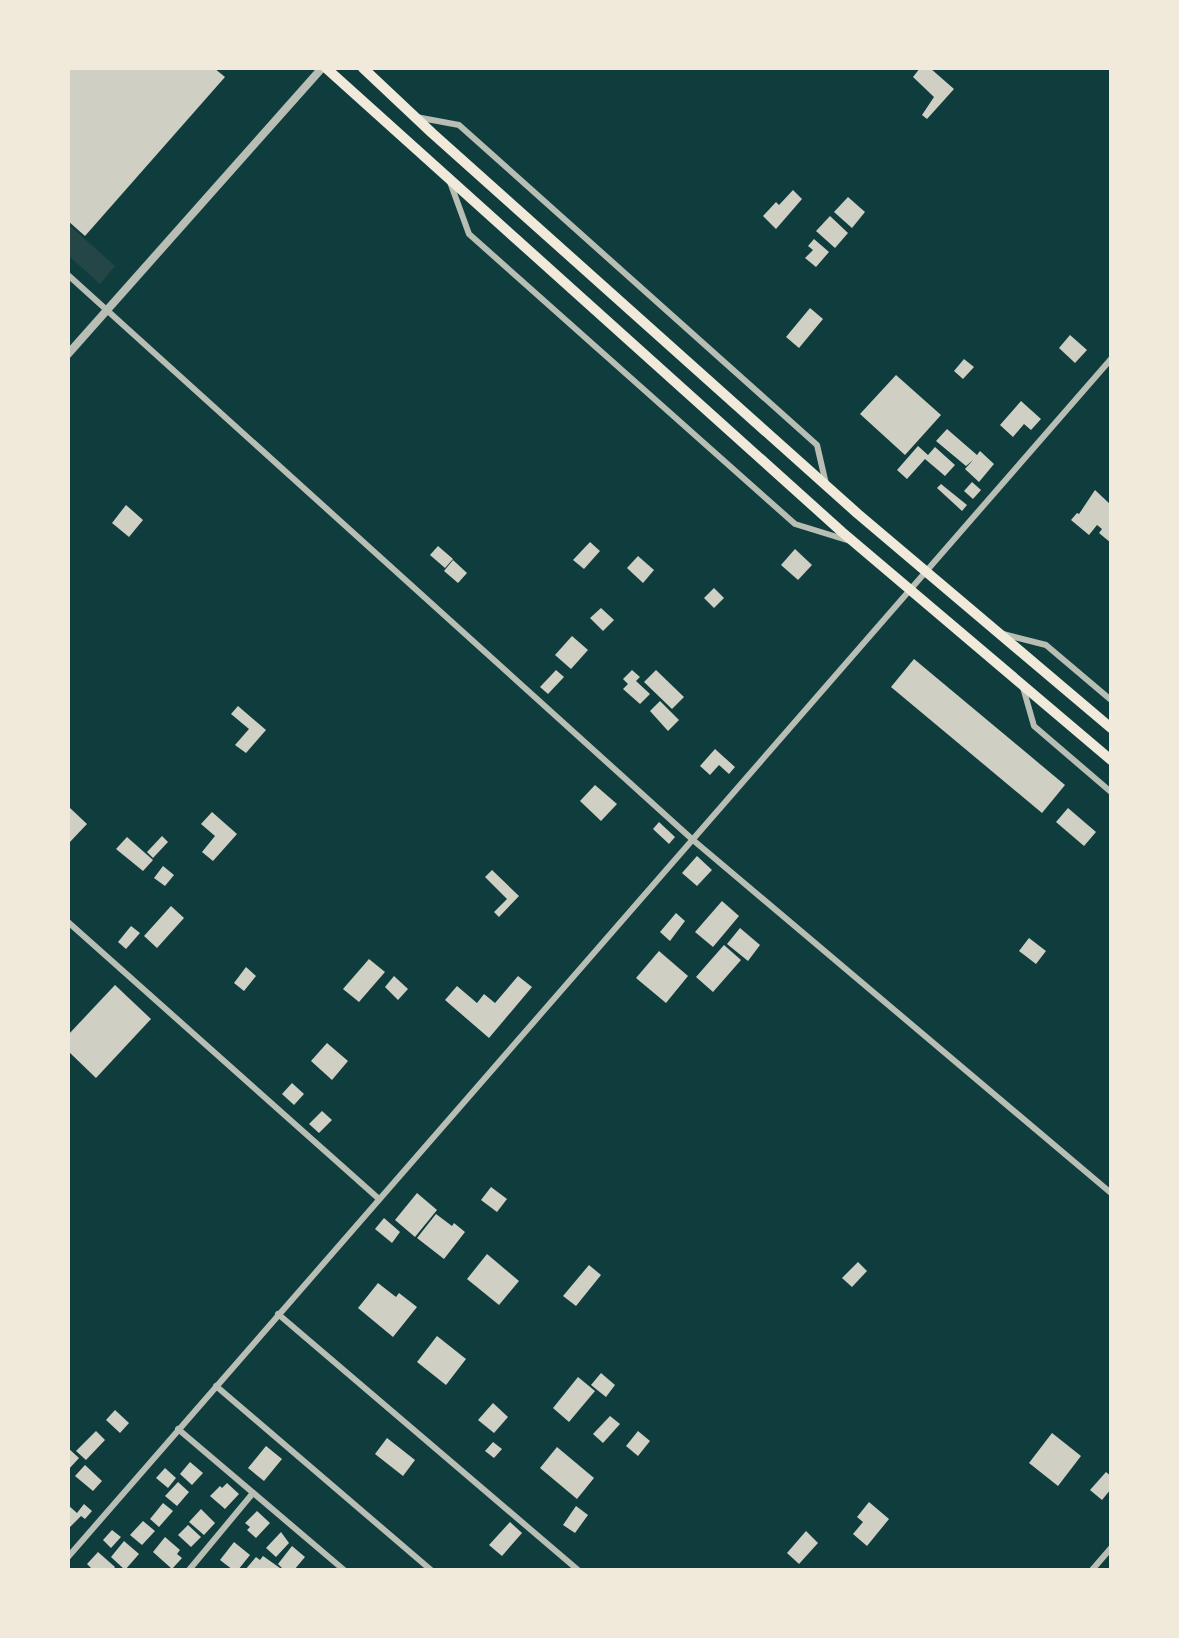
<svg xmlns="http://www.w3.org/2000/svg" width="1179" height="1638" font-family="Roboto,sans-serif">
	<style>
		.green { fill: #244646 }
		.building { fill: #cfcfc3 }
		.lines { fill: none; stroke-linecap: round; stroke-linejoin: round }
		.minor { stroke: #b8beb3; stroke-width: 6 }
		.tertiary { stroke: #b8beb3; stroke-width: 8 }
		.primary { stroke: #f1e9da; stroke-width: 10 }
	</style>
	<rect width="100%" height="100%" fill="#0f3d3e"/>
	<polygon class="green" points="68,224 115,266 100,284 68,255"/>
	<g class="building">
		<polygon points="68,68 214,68 225,77 85,236 68,221"/>
		<polygon points="920,68 930,68 954,89 927,119 922,115 934,97 913,77"/>
		<polygon points="793,190 802,199 776,229 763,216 776,202 779,205"/>
		<polygon points="848,197 865,212 852,228 834,212"/>
		<polygon points="830,216 848,233 835,248 816,231"/>
		<polygon points="814,239 829,252 816,267 805,258 813,250 808,246"/>
		<polygon points="810,308 823,319 799,348 786,337"/>
		<polygon points="1070,335 1087,350 1075,363 1059,348"/>
		<polygon points="964,359 974,367 963,379 954,371"/>
		<polygon points="896,375 941,415 905,455 860,414"/>
		<polygon points="1021,401 1041,419 1031,430 1024,424 1013,437 1000,425"/>
		<polygon points="947,429 977,455 980,451 994,464 979,482 965,469 973,460 966,466 936,441"/>
		<polygon points="918,446 928,455 935,447 955,465 945,476 925,459 907,479 897,470"/>
		<polygon points="972,482 981,490 973,499 964,491"/>
		<polygon points="941,484 967,505 962,511 937,488"/>
		<polygon points="1095,490 1111,505 1111,543 1099,533 1102,529 1097,525 1089,535 1071,520 1077,513 1079,514"/>
		<polygon points="126,505 143,520 129,537 112,523"/>
		<polygon points="590,542 600,551 584,569 573,560"/>
		<polygon points="438,546 453,559 445,568 430,555"/>
		<polygon points="795,549 812,565 798,580 781,565"/>
		<polygon points="638,556 654,570 643,583 627,568"/>
		<polygon points="453,560 467,573 458,583 444,571"/>
		<polygon points="714,588 724,598 714,608 704,598"/>
		<polygon points="601,608 614,620 603,631 590,618"/>
		<polygon points="572,636 588,650 571,669 555,655"/>
		<polygon points="914,659 1065,785 1042,813 891,687"/>
		<polygon points="556,670 564,677 548,694 540,687"/>
		<polygon points="632,670 640,677 636,681 650,694 640,704 623,689 628,684 623,679"/>
		<polygon points="656,670 684,697 672,709 644,682"/>
		<polygon points="660,701 679,720 668,731 650,711"/>
		<polygon points="238,706 266,730 246,753 235,745 249,729 231,714"/>
		<polygon points="715,749 735,767 729,774 719,765 710,775 700,766"/>
		<polygon points="595,785 617,804 601,821 580,801"/>
		<polygon points="70,808 87,824 68,844 68,809"/>
		<polygon points="1068,808 1096,832 1084,846 1056,822"/>
		<polygon points="212,812 237,834 213,861 202,852 215,836 201,824"/>
		<polygon points="659,822 675,837 669,844 653,829"/>
		<polygon points="162,836 168,842 153,858 147,852"/>
		<polygon points="127,837 153,860 143,871 116,849"/>
		<polygon points="697,856 712,870 697,886 682,873"/>
		<polygon points="163,866 174,875 165,886 154,878"/>
		<polygon points="492,870 519,896 499,917 494,912 507,899 485,877"/>
		<polygon points="722,901 739,916 713,947 695,932"/>
		<polygon points="171,906 184,918 157,948 144,936"/>
		<polygon points="676,913 685,921 670,941 660,932"/>
		<polygon points="131,926 140,933 126,949 118,942"/>
		<polygon points="740,928 760,945 748,961 727,944"/>
		<polygon points="1029,938 1046,951 1036,964 1019,951"/>
		<polygon points="724,945 741,960 713,992 696,977"/>
		<polygon points="659,951 688,976 666,1003 636,978"/>
		<polygon points="369,959 385,972 359,1002 343,989"/>
		<polygon points="246,967 256,976 244,991 234,983"/>
		<polygon points="394,976 408,989 398,1000 385,987"/>
		<polygon points="518,976 532,987 489,1038 445,1000 457,986 477,1003 484,994 495,1003"/>
		<polygon points="115,985 151,1019 96,1078 68,1051 68,1035"/>
		<polygon points="327,1043 348,1061 332,1080 311,1061"/>
		<polygon points="292,1083 304,1094 294,1105 282,1094"/>
		<polygon points="322,1111 332,1120 319,1133 309,1124"/>
		<polygon points="491,1187 507,1199 497,1212 481,1200"/>
		<polygon points="417,1193 437,1210 415,1237 395,1220"/>
		<polygon points="436,1214 452,1226 454,1223 465,1232 444,1259 417,1238"/>
		<polygon points="384,1218 400,1232 392,1243 375,1229"/>
		<polygon points="487,1254 519,1281 499,1305 467,1279"/>
		<polygon points="858,1262 867,1271 852,1287 842,1278"/>
		<polygon points="589,1265 601,1275 576,1306 563,1296"/>
		<polygon points="378,1283 396,1297 399,1293 417,1307 393,1337 358,1308"/>
		<polygon points="437,1336 466,1359 446,1385 417,1362"/>
		<polygon points="601,1373 615,1385 606,1397 591,1385"/>
		<polygon points="578,1377 595,1391 569,1422 553,1408"/>
		<polygon points="493,1403 508,1417 494,1433 478,1420"/>
		<polygon points="115,1410 129,1423 120,1433 106,1420"/>
		<polygon points="610,1416 620,1424 603,1443 593,1434"/>
		<polygon points="96,1431 105,1440 86,1460 76,1451"/>
		<polygon points="638,1431 650,1441 638,1456 626,1446"/>
		<polygon points="1052,1433 1081,1456 1058,1486 1029,1463"/>
		<polygon points="387,1438 415,1460 403,1476 375,1454"/>
		<polygon points="493,1442 502,1449 494,1458 485,1451"/>
		<polygon points="266,1446 282,1459 264,1481 248,1468"/>
		<polygon points="557,1447 594,1478 577,1499 540,1468"/>
		<polygon points="68,1448 79,1458 68,1470"/>
		<polygon points="190,1462 203,1473 192,1485 180,1474"/>
		<polygon points="85,1465 102,1481 93,1491 75,1476"/>
		<polygon points="165,1468 176,1478 168,1488 156,1478"/>
		<polygon points="1106,1472 1111,1476 1111,1489 1102,1500 1090,1490"/>
		<polygon points="178,1482 189,1492 177,1506 165,1496"/>
		<polygon points="227,1483 239,1494 225,1509 210,1496 220,1486 222,1488"/>
		<polygon points="869,1502 889,1519 867,1546 853,1534 863,1522 857,1517"/>
		<polygon points="163,1503 173,1511 159,1527 150,1519"/>
		<polygon points="84,1504 92,1511 85,1519 81,1516 68,1529 68,1505 77,1513"/>
		<polygon points="576,1506 588,1515 575,1533 563,1525"/>
		<polygon points="201,1509 215,1523 204,1535 189,1522"/>
		<polygon points="257,1511 270,1523 256,1538 247,1530 250,1527 245,1523"/>
		<polygon points="143,1521 155,1531 142,1545 130,1535"/>
		<polygon points="510,1522 522,1533 502,1556 489,1545"/>
		<polygon points="188,1525 201,1537 191,1547 178,1535"/>
		<polygon points="112,1530 121,1537 111,1548 103,1540"/>
		<polygon points="806,1531 818,1543 799,1564 787,1553"/>
		<polygon points="281,1532 289,1543 276,1557 266,1548"/>
		<polygon points="165,1537 180,1550 177,1554 182,1558 172,1569 153,1552"/>
		<polygon points="124,1541 139,1554 125,1570 111,1557"/>
		<polygon points="234,1542 250,1555 238,1570 233,1570 220,1560"/>
		<polygon points="292,1546 305,1557 294,1570 284,1570 278,1564"/>
		<polygon points="98,1552 115,1567 113,1570 93,1570 87,1564"/>
		<polygon points="263,1556 280,1568 278,1570 269,1568 245,1570 256,1557 260,1560"/>
	</g>
	<g class="lines">
		<g class="minor">
			<polyline points="416,117 459,125 817,445 826,484"/>
			<polyline points="450,182 469,234 795,524 850,541"/>
			<polyline points="68,275 693,840 1111,1193"/>
			<polyline points="1003,634 1046,645 1111,700"/>
			<polyline points="1022,684 1034,726 1111,792"/>
			<polyline points="68,922 379,1199"/>
			<polyline points="278,1314 578,1570"/>
			<polyline points="216,1386 431,1570"/>
			<polyline points="178,1429 344,1570"/>
			<polyline points="68,1557 1111,359"/>
			<polyline points="189,1570 253,1493"/>
			<polyline points="1092,1570 1111,1548"/>
		</g>
		<polyline class="tertiary" points="68,354 322,68"/>
		<g class="primary">
			<polyline points="326,68 842,532 1111,760"/>
			<polyline points="363,68 432,133 858,514 1111,728"/>
		</g>
	</g>
	<rect width="1179" height="1638" fill="none" stroke="#f1e9da" stroke-width="140"/>
</svg>
